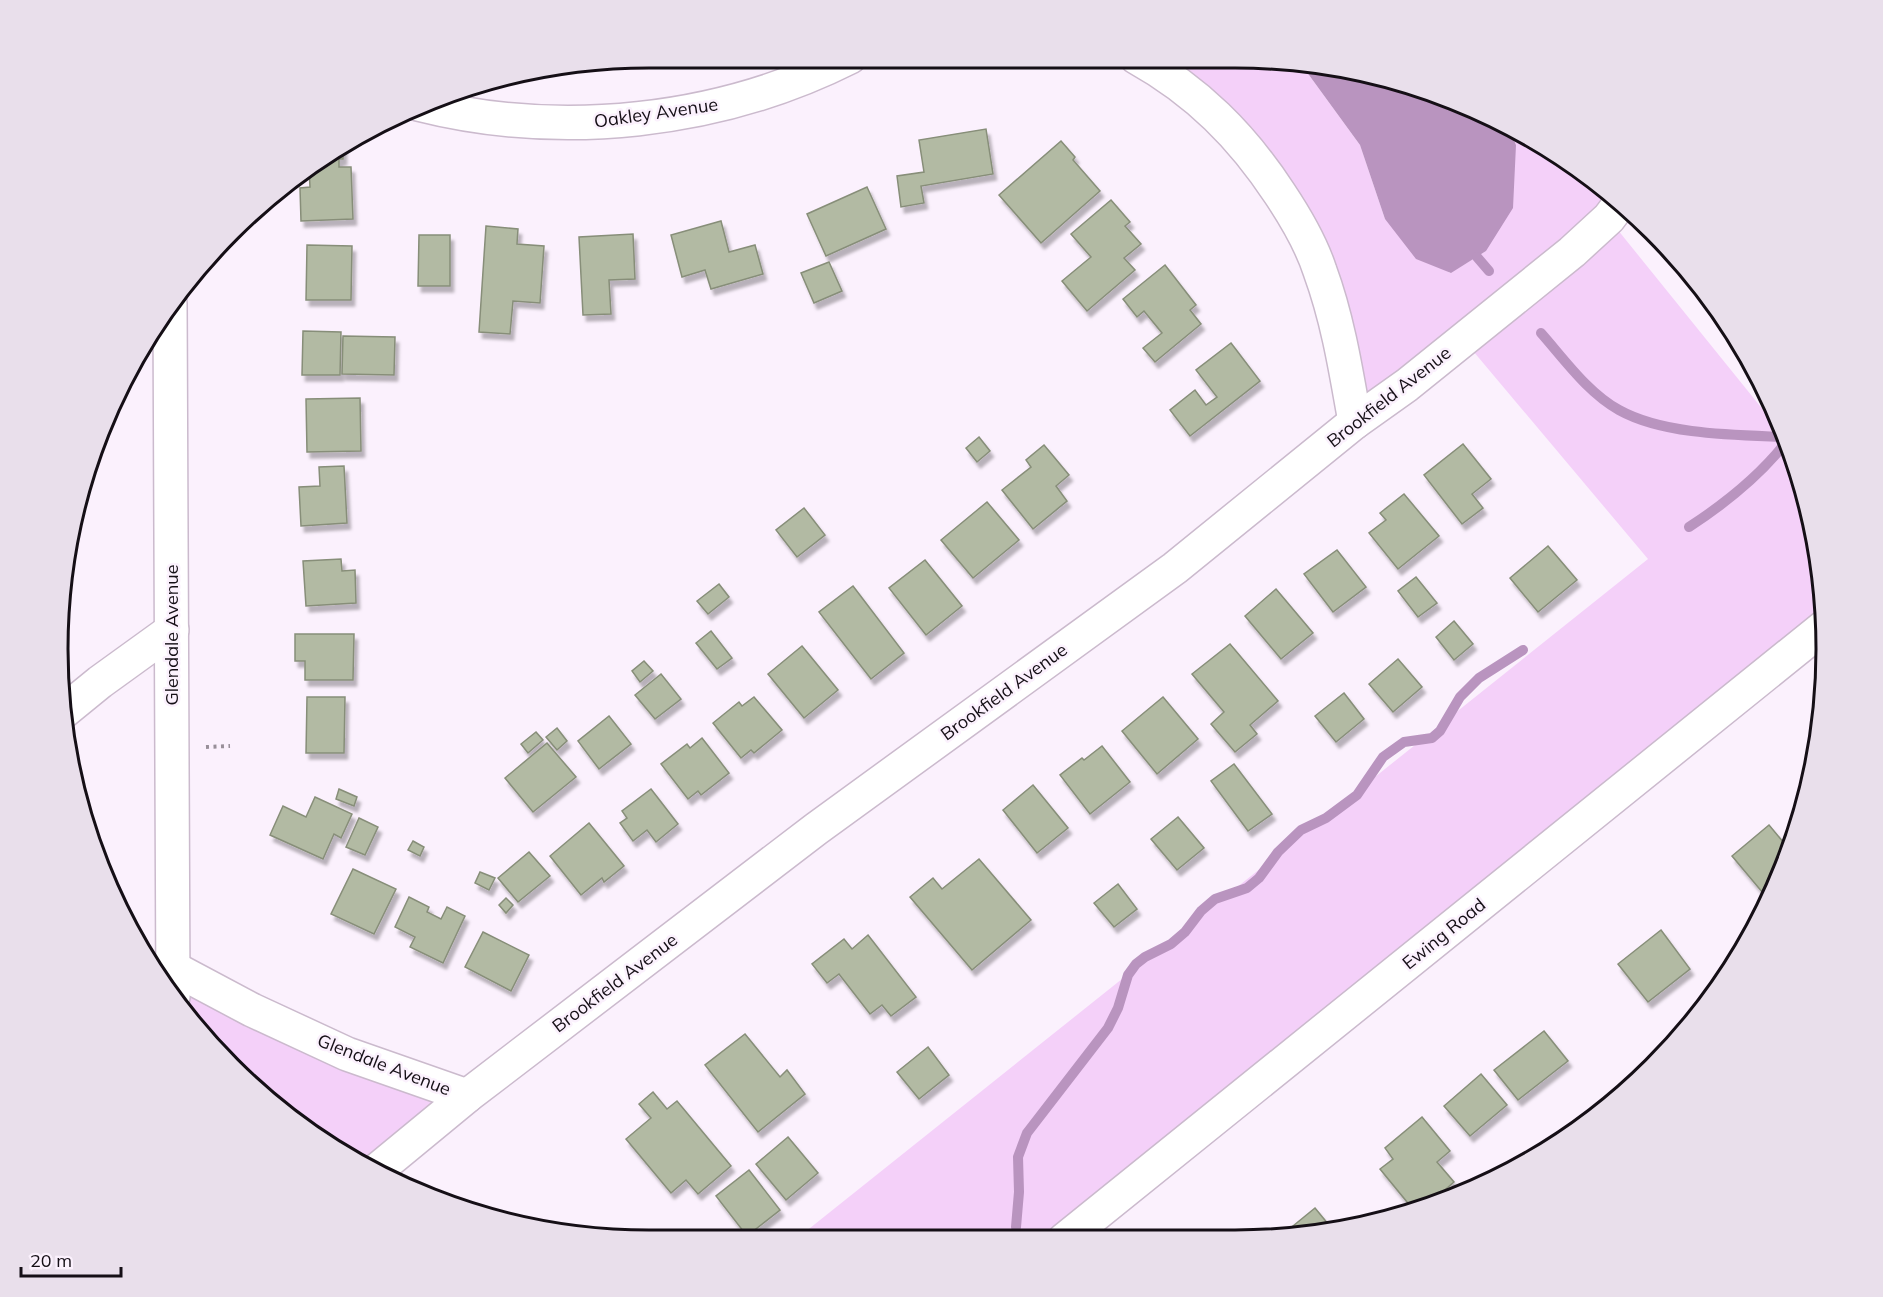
<svg xmlns="http://www.w3.org/2000/svg" width="1883" height="1297" font-family="Mulish,sans-serif">
	<style>
		.green { fill: #f4d0f9 }
		.water { fill: #b994bf }
		.lines { fill: none; stroke-linecap: round; stroke-linejoin: round }
		.stream { stroke: #b994bf; stroke-width: 10 }
		.building { fill: #b2baa3; stroke: #878e79; stroke-width: 1.5; filter: url(#shadow) }
		.minor-casing { stroke: #cbbacd; stroke-width: 36 }
		.path { stroke: #988f99; stroke-width: 4; stroke-dasharray: 3 4.5; stroke-linecap: butt }
		.minor { stroke: #fff; stroke-width: 33 }
		.labels { text-anchor: middle; stroke-width: 5; stroke-linejoin: round; paint-order: stroke }
		.street-label { font-size: 18px; fill: #150f16; stroke: #fbf1fd }
		.rim { fill: none; stroke: #150f16; stroke-width: 3 }
	</style>
	<defs>
		<filter id="shadow"><feDropShadow dx="3.5" dy="6" stdDeviation="1.5" flood-color="#0004"/></filter>
	</defs>
	<rect width="100%" height="100%" fill="#fbf1fd"/>
	<g class="green">
		<polygon points="1136,57 1234,57 1301,64 1360,145 1385,219 1450,273 1486,251 1516,145 1508,126 1594,179 1621,202 1609,219 1785,437 1815,533 1824,627 1064,1240 795,1240 1648,559 1463,339 1355,422 1298,223"/>
		<polygon points="173,968 467,1096 376,1171 320,1140 230,1067 173,997"/>
	</g>
	<polygon class="water" points="1301,64 1350,68 1496,118 1508,126 1516,145 1513,208 1486,251 1451,273 1416,259 1385,219 1360,145"/>
	<g class="lines">
		<g class="stream">
			<polyline points="1477,257 1489,271"/>
			<path d="M1541,333c23,26 47,60 78,77 45,25 116,25 166,27"/>
			<path d="M1689,527c37,-24 71,-51 98,-86"/>
			<polyline points="1016,1227 1019,1192 1018,1157 1027,1133 1108,1028 1118,1008 1128,975 1136,964 1145,957 1171,944 1185,932 1201,911 1215,899 1247,888 1259,878 1278,852 1301,830 1326,818 1357,795 1383,757 1404,742 1432,738 1440,731 1460,697 1479,678 1523,650"/>
		</g>
	</g>
	<g class="building">
		<polygon points="986,129 993,174 921,186 924,203 901,207 897,176 924,172 919,140"/>
		<polygon points="1061,141 1075,157 1073,160 1100,191 1041,243 999,195"/>
		<polygon points="343,144 343,159 339,159 339,167 351,167 353,219 301,221 300,188 310,187 309,167 314,167 314,162 320,156"/>
		<polygon points="867,187 886,229 826,256 807,214"/>
		<polygon points="1111,200 1130,222 1125,226 1141,244 1124,258 1135,270 1087,311 1062,281 1091,257 1071,234"/>
		<polygon points="721,221 729,252 755,245 763,274 711,289 705,270 682,277 671,235"/>
		<polygon points="486,226 518,229 517,244 544,246 540,303 513,301 510,334 479,332"/>
		<polygon points="633,234 635,279 609,280 611,314 583,315 579,237"/>
		<polygon points="419,235 450,235 450,286 418,286"/>
		<polygon points="307,245 352,246 351,300 306,300"/>
		<polygon points="829,262 842,291 814,303 801,273"/>
		<polygon points="1165,265 1196,305 1190,310 1201,324 1155,362 1143,348 1162,333 1144,311 1137,317 1123,299"/>
		<polygon points="303,331 341,332 340,375 302,375"/>
		<polygon points="343,336 395,337 394,375 342,374"/>
		<polygon points="1231,343 1260,381 1190,436 1170,410 1195,390 1206,405 1217,397 1196,370"/>
		<polygon points="360,398 361,451 307,452 306,399"/>
		<polygon points="979,437 990,451 977,462 966,448"/>
		<polygon points="1463,444 1491,479 1472,494 1483,508 1462,524 1424,475"/>
		<polygon points="1044,445 1069,475 1056,486 1067,501 1033,529 1002,490 1031,467 1026,460"/>
		<polygon points="344,466 347,523 301,526 299,487 320,486 319,467"/>
		<polygon points="1404,494 1439,536 1398,569 1369,533 1386,520 1380,513"/>
		<polygon points="987,502 1019,540 973,578 941,540"/>
		<polygon points="804,508 825,535 797,557 776,530"/>
		<polygon points="1548,546 1577,580 1538,612 1510,578"/>
		<polygon points="1337,550 1366,587 1333,612 1304,574"/>
		<polygon points="341,559 342,571 355,570 356,603 306,606 303,561"/>
		<polygon points="925,560 962,606 926,635 889,588"/>
		<polygon points="1416,577 1437,603 1418,617 1398,591"/>
		<polygon points="719,584 729,597 708,614 697,601"/>
		<polygon points="853,586 904,653 871,679 819,612"/>
		<polygon points="1276,589 1313,633 1281,659 1245,616"/>
		<polygon points="1454,621 1473,644 1454,660 1436,637"/>
		<polygon points="711,631 732,658 717,669 696,643"/>
		<polygon points="295,634 354,634 353,680 305,680 305,661 295,661"/>
		<polygon points="1230,644 1278,701 1250,725 1257,734 1235,752 1211,724 1224,712 1192,674"/>
		<polygon points="802,646 838,690 804,718 768,674"/>
		<polygon points="1398,659 1422,687 1393,712 1369,684"/>
		<polygon points="644,661 653,671 640,682 632,671"/>
		<polygon points="661,674 681,699 655,719 635,695"/>
		<polygon points="1344,693 1364,719 1336,742 1315,716"/>
		<polygon points="307,697 345,697 344,753 306,753"/>
		<polygon points="754,697 782,730 754,753 751,750 741,758 713,723 739,702 742,706"/>
		<polygon points="1163,697 1198,739 1157,774 1122,731"/>
		<polygon points="609,716 631,744 599,769 578,741"/>
		<polygon points="557,728 567,741 557,750 546,737"/>
		<polygon points="536,732 543,740 528,753 521,744"/>
		<polygon points="702,738 729,773 701,795 698,791 688,799 661,764 687,744 690,748"/>
		<polygon points="547,743 576,777 533,812 505,778"/>
		<polygon points="1102,746 1130,782 1090,814 1060,775 1082,758 1084,760"/>
		<polygon points="1234,764 1272,814 1248,831 1211,781"/>
		<polygon points="1033,785 1068,828 1037,853 1003,810"/>
		<polygon points="339,789 357,797 354,806 336,799"/>
		<polygon points="651,789 678,824 656,842 647,830 633,841 620,823 627,818 622,811"/>
		<polygon points="315,797 352,814 341,838 334,834 323,859 270,835 283,806 306,817"/>
		<polygon points="1178,817 1204,848 1177,870 1151,839"/>
		<polygon points="359,818 378,827 365,855 346,847"/>
		<polygon points="589,823 624,866 604,882 602,878 581,895 550,856"/>
		<polygon points="1769,825 1789,849 1781,875 1768,899 1732,856"/>
		<polygon points="413,841 424,847 420,856 408,850"/>
		<polygon points="529,852 550,876 518,902 498,878"/>
		<polygon points="979,859 1031,920 972,970 910,897 933,878 942,889"/>
		<polygon points="353,869 396,889 374,934 331,914"/>
		<polygon points="480,872 495,878 489,890 475,883"/>
		<polygon points="1118,884 1137,909 1114,927 1094,903"/>
		<polygon points="409,897 429,907 427,912 441,919 447,907 465,916 443,963 410,947 415,937 395,927"/>
		<polygon points="506,898 513,905 506,913 499,905"/>
		<polygon points="1661,930 1690,969 1648,1002 1618,964"/>
		<polygon points="483,932 529,955 511,991 465,967"/>
		<polygon points="868,935 916,997 891,1016 882,1005 870,1014 839,974 827,983 812,964 844,939 852,949"/>
		<polygon points="1544,1031 1568,1061 1518,1100 1494,1070"/>
		<polygon points="745,1034 780,1077 787,1070 805,1094 758,1132 705,1065"/>
		<polygon points="928,1047 949,1075 919,1099 897,1072"/>
		<polygon points="1481,1074 1507,1105 1470,1136 1444,1106"/>
		<polygon points="653,1092 667,1109 677,1101 731,1166 698,1194 686,1180 671,1193 626,1139 651,1118 639,1104"/>
		<polygon points="1422,1117 1450,1151 1437,1162 1454,1182 1432,1201 1412,1208 1380,1169 1393,1159 1385,1148"/>
		<polygon points="788,1137 818,1173 786,1200 756,1164"/>
		<polygon points="1516,1163 1518,1166 1496,1179"/>
		<polygon points="749,1170 780,1210 747,1236 716,1196"/>
		<polygon points="1315,1208 1333,1230 1282,1235"/>
	</g>
	<g class="lines">
		<defs>
			<g id="minor">
				<path d="M1136,57c61,34 106,79 144,137 16,24 31,49 40,77 18,49 26,100 35,151"/>
				<path d="M418,104c142,36 301,19 432,-47"/>
				<polyline points="170,303 173,997"/>
				<polyline points="62,713 100,682 172,630"/>
				<polyline points="173,968 252,1010 347,1054 467,1096"/>
				<polyline points="376,1171 467,1096 816,829 1175,568 1355,422 1407,385 1572,252 1609,218 1621,202"/>
				<polyline points="1064,1240 1824,627"/>
			</g>
		</defs>
		<use href="#minor" class="minor-casing"/>
		<polyline class="path" points="206,747 230,746"/>
		<use href="#minor" class="minor"/>
	</g>
	<g class="labels">
		<g class="street-label">
			<text transform="translate(656 113) rotate(-8)" y="6">Oakley Avenue</text>
			<text transform="translate(1389 397) rotate(-38)" y="6">Brookfield Avenue</text>
			<text transform="translate(172 635) rotate(-90)" y="6">Glendale Avenue</text>
			<text transform="translate(1004 692) rotate(-36)" y="6">Brookfield Avenue</text>
			<text transform="translate(1444 934) rotate(-39)" y="6">Ewing Road</text>
			<text transform="translate(615 983) rotate(-37)" y="6">Brookfield Avenue</text>
			<text transform="translate(384 1065) rotate(21)" y="6">Glendale Avenue</text>
		</g>
	</g>
	<path d="M0 0H1883V1297H0ZM649 68H1235A581 581 0 0 1 1816 649V649A581 581 0 0 1 1235 1230H649A581 581 0 0 1 68 649V649A581 581 0 0 1 649 68Z" fill="#e9dfeb" fill-rule="evenodd"/>
	<path class="rim" d="M649 68H1235A581 581 0 0 1 1816 649V649A581 581 0 0 1 1235 1230H649A581 581 0 0 1 68 649V649A581 581 0 0 1 649 68Z"/>
	<path d="M21 1267v9h100v-9" fill="none" stroke="#150f16" stroke-width="3"/>
	<text x="30" y="1267" font-size="18" fill="#150f16" stroke="#fbf1fd" stroke-width="4.5" paint-order="stroke">20 m</text>
</svg>
